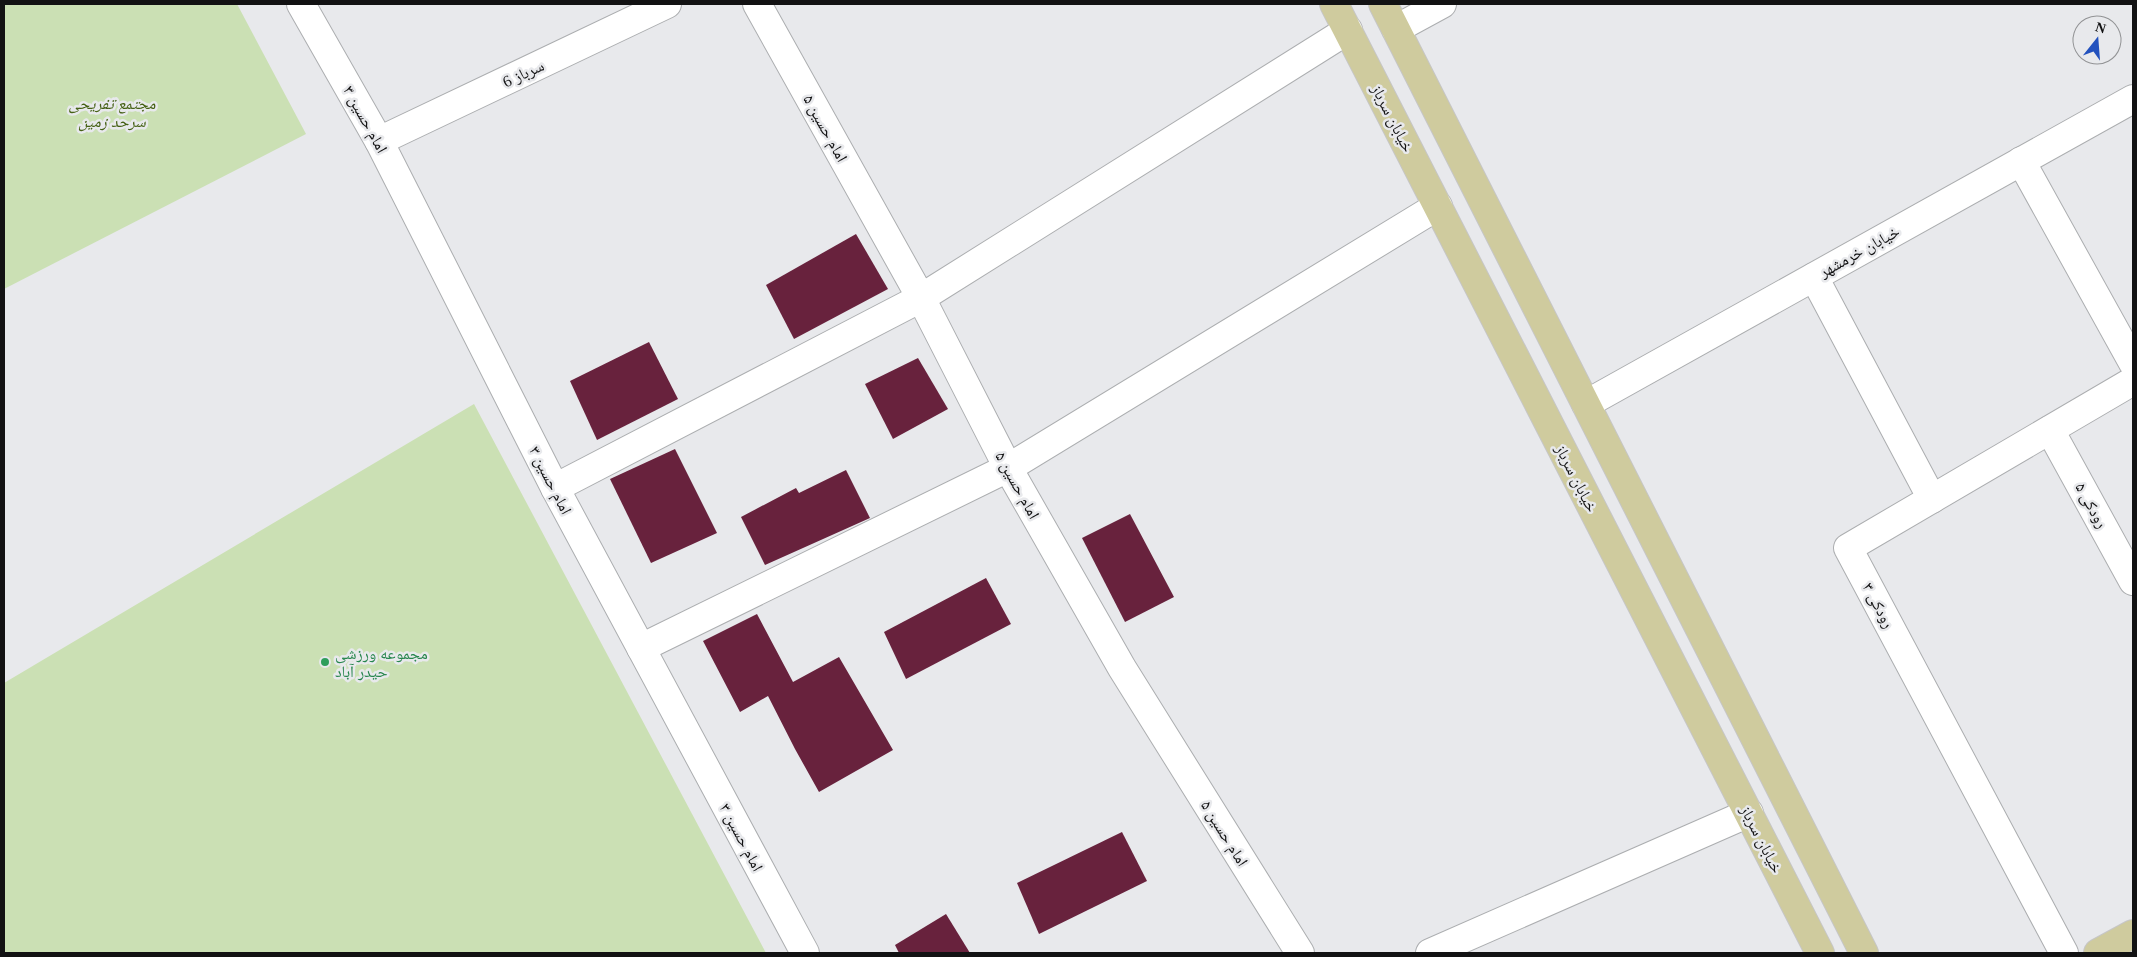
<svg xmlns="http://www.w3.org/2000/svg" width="2137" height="957" font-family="'Times New Roman','Noto Naskh Arabic',serif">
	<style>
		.green { fill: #cbe0b4 }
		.building { fill: #68223d }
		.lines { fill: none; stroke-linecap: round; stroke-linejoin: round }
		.minor-casing { stroke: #acaeb0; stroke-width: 30 }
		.major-casing { stroke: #c6c6c6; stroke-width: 30 }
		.minor { stroke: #fff; stroke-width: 28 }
		.major { stroke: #cfcb9e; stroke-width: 28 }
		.leisure-dot { fill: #2e9e5b; stroke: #e8e9ec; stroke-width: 2 }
		.labels { text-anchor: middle; stroke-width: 5; stroke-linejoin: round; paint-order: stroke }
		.street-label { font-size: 16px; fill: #121213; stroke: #e8e9ec }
		.park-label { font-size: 16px; font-style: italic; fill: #456114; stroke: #e8e9ec }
		.leisure-label { font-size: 16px; fill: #27864d; stroke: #e8e9ec; text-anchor: start }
	</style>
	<rect width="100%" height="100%" fill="#e8e9ec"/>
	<g class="green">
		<polygon points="4,4 237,4 306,134 4,289"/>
		<polygon points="474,404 766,953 4,953 4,683"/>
	</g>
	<g class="building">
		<polygon points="856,234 888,289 794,339 766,285"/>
		<polygon points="649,342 678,399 597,440 570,381"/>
		<polygon points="918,358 948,409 893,439 865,384"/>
		<polygon points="675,449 717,533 651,563 610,479"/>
		<polygon points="846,470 870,518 765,565 741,517 796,488 799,493"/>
		<polygon points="1130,514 1174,597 1125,622 1082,538"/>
		<polygon points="986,578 1011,624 906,679 884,632"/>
		<polygon points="757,614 793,682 839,657 893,750 819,792 795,749 768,696 740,712 703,641"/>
		<polygon points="1122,832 1147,881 1039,934 1017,883"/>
		<polygon points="946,914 970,953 899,953 895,945"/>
	</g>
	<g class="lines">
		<defs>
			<g id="minor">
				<polyline points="301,4 379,141 555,488 805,953"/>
				<polyline points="757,4 921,298 1008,468 1122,668 1300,953"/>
				<polyline points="1396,29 1442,4"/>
				<polyline points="379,141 667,4"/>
				<polyline points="2021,161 2133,363"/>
				<polyline points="1814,277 1932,499"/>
				<polyline points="1586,404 2133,99"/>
				<polyline points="2050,430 2133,581"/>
				<polyline points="555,488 921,298 1348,30"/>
				<polyline points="641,648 1008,468 1438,206"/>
				<polyline points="1430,953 1749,813"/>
				<polyline points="2064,953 1848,548 2133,381"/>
			</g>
			<g id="major">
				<polyline points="1334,4 1820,953"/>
				<polyline points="1383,4 1864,953"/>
				<polyline points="2098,953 2133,934"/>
			</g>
		</defs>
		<use href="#minor" class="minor-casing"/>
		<use href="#major" class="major-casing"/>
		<use href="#minor" class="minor"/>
		<use href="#major" class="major"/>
	</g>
	<circle class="leisure-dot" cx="325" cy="662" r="5"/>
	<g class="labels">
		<g class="street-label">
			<text transform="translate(523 73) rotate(-25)" y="6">سرباز 6</text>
			<text transform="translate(1393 118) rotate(63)" y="6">خیابان سرباز</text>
			<text transform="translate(366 119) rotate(61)" y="6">امام حسین ۳</text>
			<text transform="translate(826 128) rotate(61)" y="6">امام حسین ۵</text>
			<text transform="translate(1859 251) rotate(-29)" y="6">خیابان خرمشهر</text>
			<text transform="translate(1577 478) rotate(63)" y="6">خیابان سرباز</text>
			<text transform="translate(551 480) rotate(63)" y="6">امام حسین ۳</text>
			<text transform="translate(1018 485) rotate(61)" y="6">امام حسین ۵</text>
			<text transform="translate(2092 505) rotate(61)" y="6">رودکی ۵</text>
			<text transform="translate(1879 605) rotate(62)" y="6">رودکی ۳</text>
			<text transform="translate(1225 833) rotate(58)" y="6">امام حسین ۵</text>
			<text transform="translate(742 837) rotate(62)" y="6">امام حسین ۳</text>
			<text transform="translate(1762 839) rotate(63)" y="6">خیابان سرباز</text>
		</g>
		<g class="park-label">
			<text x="112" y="109">مجتمع تفریحی<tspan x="112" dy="18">سرحد زمین</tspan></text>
		</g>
		<g class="leisure-label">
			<text x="335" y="659">مجموعه ورزشی<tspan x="335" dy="18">حیدر آباد</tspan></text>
		</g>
	</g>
	<rect width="2137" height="957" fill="none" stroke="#121213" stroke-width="10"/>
	<g transform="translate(2097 40) rotate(17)"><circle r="24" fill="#e8e9ec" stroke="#929395"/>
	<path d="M0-4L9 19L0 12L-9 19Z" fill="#2251be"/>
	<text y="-8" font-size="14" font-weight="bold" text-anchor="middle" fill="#121213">N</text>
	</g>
</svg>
